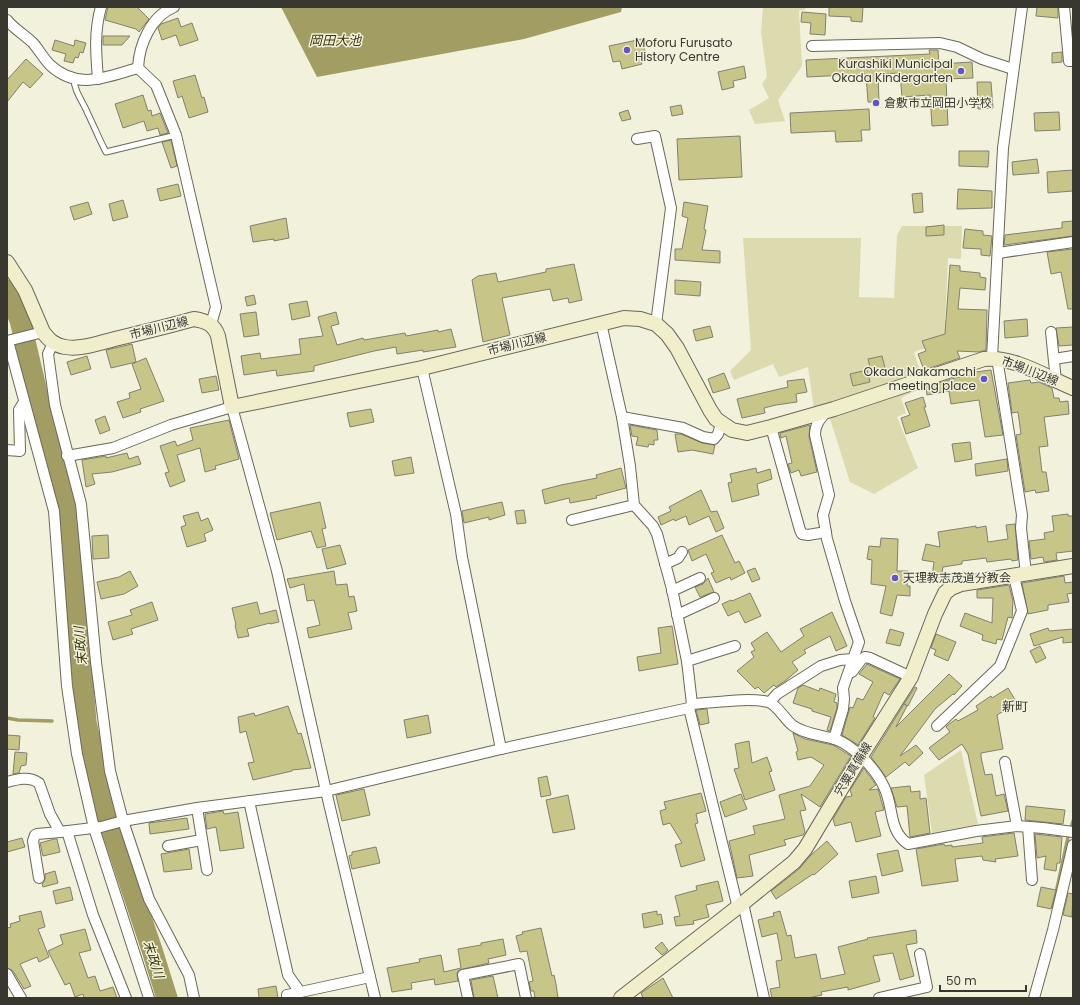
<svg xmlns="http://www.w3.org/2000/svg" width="1080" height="1005" font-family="Poppins,'Noto Sans JP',sans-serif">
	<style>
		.green { fill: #dcdaaf }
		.water { fill: #a19d63 }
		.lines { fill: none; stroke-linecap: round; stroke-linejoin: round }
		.stream { stroke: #a19d63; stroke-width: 3.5 }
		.river { stroke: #a19d63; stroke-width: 21 }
		.building { fill: #c8c589; stroke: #81816e }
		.service-casing { stroke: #6a6958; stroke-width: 7 }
		.minor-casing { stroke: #6a6958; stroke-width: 12 }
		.secondary-casing { stroke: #6a6958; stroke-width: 16 }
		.service { stroke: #fff; stroke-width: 5 }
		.minor { stroke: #fff; stroke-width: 10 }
		.secondary { stroke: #f1eecb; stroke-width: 14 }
		.poi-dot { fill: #6453cc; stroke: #f2f1dc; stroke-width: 1.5 }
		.labels { text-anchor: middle; stroke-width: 3; stroke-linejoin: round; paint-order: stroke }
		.poi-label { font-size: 12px; fill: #383830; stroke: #f2f1dc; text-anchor: start }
		.street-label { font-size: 12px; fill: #383830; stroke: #f2f1dc }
		.water-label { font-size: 13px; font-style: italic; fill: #3b3808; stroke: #f2f1dc }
		.neighbourhood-label { font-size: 13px; fill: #383830; stroke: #f2f1dc }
	</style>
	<rect width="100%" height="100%" fill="#f2f1dc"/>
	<g class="green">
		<polygon points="763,7 805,7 806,9 799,11 802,66 778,100 785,121 755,124 749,110 769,98 762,84 767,77 761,32"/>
		<polygon points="902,226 962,226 961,259 948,258 945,322 951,340 914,352 921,374 917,390 901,398 906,413 897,417 918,468 874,494 850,482 826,406 814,409 808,367 779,377 773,364 734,380 730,371 751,350 743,238 861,238 859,297 894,298 897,235"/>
		<polygon points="961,750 978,824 932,833 924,775"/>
	</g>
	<polygon class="water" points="281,7 622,7 621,12 524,39 317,77"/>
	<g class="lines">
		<g class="stream">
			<polyline points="7,718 18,720 52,721"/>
			<polyline points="1053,907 1068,837 1073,821"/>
		</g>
		<polyline class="river" points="7,290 20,320 49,443 69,509 86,722 108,819 152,950 167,998"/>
	</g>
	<g class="building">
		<polygon points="108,7 137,7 149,19 139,32 136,29 105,20"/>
		<polygon points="829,7 863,7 862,22 851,21 851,17 829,16"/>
		<polygon points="1037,7 1058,7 1058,18 1036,16"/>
		<polygon points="802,12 826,14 825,35 810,34 811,23 801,22"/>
		<polygon points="178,18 181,27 192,23 198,40 180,46 176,35 162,40 158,28 161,24"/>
		<polygon points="103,36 130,36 122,45 103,45"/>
		<polygon points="642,39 646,55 640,56 642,64 622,69 620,61 613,62 609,46"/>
		<polygon points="55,40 74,46 75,40 86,43 83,53 80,52 78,58 75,57 73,63 64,61 66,54 52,50"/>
		<polygon points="929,50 938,50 939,64 972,62 973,78 946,79 948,125 932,126 930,95 902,97 900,73 878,74 879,102 868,102 866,74 807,77 806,60 930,54"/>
		<polygon points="1062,52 1062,62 1052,63 1052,53"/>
		<polygon points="26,59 43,74 30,88 23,82 7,102 7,80"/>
		<polygon points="744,66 746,78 733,81 734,87 722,90 718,72"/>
		<polygon points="195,75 202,98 204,97 208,112 189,118 182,96 178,98 173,81"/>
		<polygon points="977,82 991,82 993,108 978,109"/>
		<polygon points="143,95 148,111 151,110 152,116 160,113 168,133 160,135 158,128 147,131 144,121 123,128 115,104"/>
		<polygon points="681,105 683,114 672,116 670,107"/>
		<polygon points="869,109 870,130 861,130 862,141 836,142 835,131 791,133 790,113"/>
		<polygon points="628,110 631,119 622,121 619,113"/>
		<polygon points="1059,112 1060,130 1035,131 1034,113"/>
		<polygon points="740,136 742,177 679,180 677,139"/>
		<polygon points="171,140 177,166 171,168 162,142"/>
		<polygon points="959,151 989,151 988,167 959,166"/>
		<polygon points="1037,159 1039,173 1013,175 1012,162"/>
		<polygon points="1073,170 1073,191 1048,193 1047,172"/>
		<polygon points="178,184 181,196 160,201 157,189"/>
		<polygon points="958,189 992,191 992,208 957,209"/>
		<polygon points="922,193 923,212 914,213 912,194"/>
		<polygon points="123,200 128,217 113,221 109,204"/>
		<polygon points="88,202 92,214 74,220 70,207"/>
		<polygon points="684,202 708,206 704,229 706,230 702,250 720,251 720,263 675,260 675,249 682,249 688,218 682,216"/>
		<polygon points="286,218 289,238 274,241 274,239 253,242 250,226"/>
		<polygon points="1073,221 1073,236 1004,245 1005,235 1062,228 1062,222"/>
		<polygon points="944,225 944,235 926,236 926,227"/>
		<polygon points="965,229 983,231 983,235 992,236 990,256 981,255 981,249 963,248"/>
		<polygon points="1073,249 1073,309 1068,309 1061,272 1051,274 1047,252"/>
		<polygon points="574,264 582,300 569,303 568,298 553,301 550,289 502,298 510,335 483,342 472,280 478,276 496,273 498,282 546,272 546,269"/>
		<polygon points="950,265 960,266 960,271 980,273 980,277 986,278 985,290 960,288 958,309 987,310 986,350 979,352 957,351 960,358 924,370 918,354 926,351 922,341 945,334"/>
		<polygon points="675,280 701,282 700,296 675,294"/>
		<polygon points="254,295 256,304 247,306 245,297"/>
		<polygon points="307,301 310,316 292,320 289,304"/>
		<polygon points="256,312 259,335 244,337 240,314"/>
		<polygon points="336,312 339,324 331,326 337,345 363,338 364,340 405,333 406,336 438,330 438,332 451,329 456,347 423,352 423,350 397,354 396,347 374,351 314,366 314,371 277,376 276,370 244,375 241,356 260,353 261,359 301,354 299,339 323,336 318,317"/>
		<polygon points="1027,319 1028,336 1005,338 1004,321"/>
		<polygon points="710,326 713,337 696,341 693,330"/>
		<polygon points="1073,327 1073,345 1059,346 1056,328"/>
		<polygon points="132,344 136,362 111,368 106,350"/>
		<polygon points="87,356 91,369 71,375 67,362"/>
		<polygon points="882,356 886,372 872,375 868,359"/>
		<polygon points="146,358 164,401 140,409 141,412 123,418 117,402 130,398 129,393 141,389 132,364"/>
		<polygon points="867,370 870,382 853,386 850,374"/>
		<polygon points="991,370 1003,435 985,437 979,400 951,404 949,391 927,395 926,387 955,378 976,374 975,372"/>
		<polygon points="724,373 730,388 713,393 708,379"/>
		<polygon points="216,376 219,390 202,393 199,379"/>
		<polygon points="804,379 807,392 796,394 797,402 776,405 764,408 765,413 742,418 737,399 788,387 787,381"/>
		<polygon points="1030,380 1031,383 1039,382 1052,388 1054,398 1059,398 1060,402 1068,401 1069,414 1044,417 1048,446 1039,447 1042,472 1046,472 1049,491 1036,493 1035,490 1025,492 1016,435 1021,434 1018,412 1012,413 1008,383"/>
		<polygon points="923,397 926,407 924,407 930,426 906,434 901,418 910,415 905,403"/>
		<polygon points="371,409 374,422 350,427 347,413"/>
		<polygon points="105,416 110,430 100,434 95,420"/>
		<polygon points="229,420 239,459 215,466 216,469 205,472 200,448 177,455 185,481 170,487 165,473 169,472 160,446 175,441 177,446 193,440 190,428"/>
		<polygon points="630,425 657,430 658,440 654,440 654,445 649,444 648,447 636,445 638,437 632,436"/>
		<polygon points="810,425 809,436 817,472 801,476 799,470 791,473 788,464 792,463 786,436 781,438 780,433"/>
		<polygon points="675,434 681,434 702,443 715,445 713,454 692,450 678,452"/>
		<polygon points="970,442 972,459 955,462 952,444"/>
		<polygon points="127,453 129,459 138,456 141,464 112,472 92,474 95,484 86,487 82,460 106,456 106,458"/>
		<polygon points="411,457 414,473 395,476 392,461"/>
		<polygon points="1007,459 1008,471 976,476 975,464"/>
		<polygon points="621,468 626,488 596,496 597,498 570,503 569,498 545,504 542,490 561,485 597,478 596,475"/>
		<polygon points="756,468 757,473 770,469 772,479 757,484 759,495 732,502 728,483 732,482 730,474"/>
		<polygon points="701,490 711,512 717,511 724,528 716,532 709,516 689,525 686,516 675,521 674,519 661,525 658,517 671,511 669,507"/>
		<polygon points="320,502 326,528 322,529 326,546 317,548 311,531 277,540 270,513"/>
		<polygon points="502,502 505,515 489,520 489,517 464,523 462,511"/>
		<polygon points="524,510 526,523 517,524 515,511"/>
		<polygon points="198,512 201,521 208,518 213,530 204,534 206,541 187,547 181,527 186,525 183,516"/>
		<polygon points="1068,514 1068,516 1073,516 1073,551 1056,553 1057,560 1044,562 1043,557 1031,559 1029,541 1045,539 1044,533 1054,531 1052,516"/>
		<polygon points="1015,524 1018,560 1012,561 1011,559 987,562 986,558 962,561 962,564 943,567 941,578 932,576 934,562 922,560 926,544 940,547 938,532 976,526 976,528 986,526 988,542 1008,539 1006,525"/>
		<polygon points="108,535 109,558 93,559 92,536"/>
		<polygon points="722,535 735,563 739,561 745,573 731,580 730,577 716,583 711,573 714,572 706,554 692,561 688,550"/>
		<polygon points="881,538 898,539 897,571 908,571 907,586 910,586 910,596 897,595 892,616 880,613 886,586 871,584 872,560 867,559 869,546 880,547"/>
		<polygon points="340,545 346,564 327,569 322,549"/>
		<polygon points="755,568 760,579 752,582 747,571"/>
		<polygon points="130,571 138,586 124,594 101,599 97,582 119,577"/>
		<polygon points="334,571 336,585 347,584 349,597 354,596 357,611 348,613 352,629 309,638 307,628 320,625 314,600 307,601 304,584 290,588 287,579"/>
		<polygon points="1064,576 1065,583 1073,582 1073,593 1067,594 1069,602 1048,605 1048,610 1028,614 1022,583"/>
		<polygon points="708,578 714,592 700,597 695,587 703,584"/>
		<polygon points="1009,585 1013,601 1012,618 1008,617 1002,640 997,639 996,644 982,640 983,635 960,626 965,613 992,623 993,598 977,598 977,590"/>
		<polygon points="750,593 761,616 745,623 739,611 728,616 722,604 731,600 732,601"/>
		<polygon points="152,602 158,620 131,629 133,634 113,640 108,622 132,615 130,610"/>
		<polygon points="257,602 260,614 276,610 279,622 270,624 270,623 247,629 249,636 238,638 235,625 236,625 232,608"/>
		<polygon points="832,612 847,646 836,651 830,636 804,650 806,653 792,662 798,670 785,681 776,687 774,685 764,693 758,687 755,689 737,671 754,657 751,652 755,650 751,643 767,632 781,652 804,636 800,629"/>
		<polygon points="672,626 678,664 639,671 637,657 661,653 658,628"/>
		<polygon points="1048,628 1049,631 1073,629 1073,642 1063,643 1063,637 1034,646 1030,634"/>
		<polygon points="890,629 904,633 900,646 886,643"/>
		<polygon points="936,634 956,642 948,661 934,655 936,650 931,648"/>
		<polygon points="1040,646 1046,658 1036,663 1030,651"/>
		<polygon points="867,664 900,679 889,695 884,692 873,717 875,718 858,745 842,735 850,707 853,708 857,698 863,700 873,682 859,674"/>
		<polygon points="949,674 962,686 954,695 953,694 935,709 900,756 916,745 923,753 909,766 905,762 886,777 871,757 904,704 907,706 896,727"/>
		<polygon points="803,685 819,691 820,688 836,694 834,702 837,703 837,708 830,731 827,730 831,717 812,711 812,709 793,703 798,688"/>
		<polygon points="915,687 917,688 908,706 904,704"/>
		<polygon points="1008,688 1017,703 997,715 1003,749 981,753 981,757 985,775 992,774 996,796 1004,794 1008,811 981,816 968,754 962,744 939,760 929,748 950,732 946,727 948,725 956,719 958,721 978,710 976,706 991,696 992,698"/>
		<polygon points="288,706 298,734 301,733 311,768 292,770 292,771 253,780 248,763 254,762 246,731 240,733 238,717 254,713 255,716"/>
		<polygon points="707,709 709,723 700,725 696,710"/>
		<polygon points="428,715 431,733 407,738 404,720"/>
		<polygon points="793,733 805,739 833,745 851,756 820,807 801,794 806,810 800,811 805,832 803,835 784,840 786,845 749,855 753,876 737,878 729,841 755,834 753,826 785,819 779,795 810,786 824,765 811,757 798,760 796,752 798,751"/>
		<polygon points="7,735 20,736 19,750 7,749"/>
		<polygon points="749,741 752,763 767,757 772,771 769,772 775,790 745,800 734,769 739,768 735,744"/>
		<polygon points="15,752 27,753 26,765 21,766 19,773 13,774"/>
		<polygon points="864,768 876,785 869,790 878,789 884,810 875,812 881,836 856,842 851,822 835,826 833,819 846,797 852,796 850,790"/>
		<polygon points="547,776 551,795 541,797 538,778"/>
		<polygon points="910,786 911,792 920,791 920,799 926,798 930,833 910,837 907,806 897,807 891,788"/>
		<polygon points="364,789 370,815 342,821 336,795"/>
		<polygon points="701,793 706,811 696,814 698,823 695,824 705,860 681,867 675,845 682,843 670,823 663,825 660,811 666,809 664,802"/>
		<polygon points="741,794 747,809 725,817 720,802"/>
		<polygon points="568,795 575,829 553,833 546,800"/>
		<polygon points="1026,806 1065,810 1063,824 1025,820"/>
		<polygon points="223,811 224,814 238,812 244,848 220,851 216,827 207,829 205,814"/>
		<polygon points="187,818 189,829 150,834 149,823"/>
		<polygon points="1014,833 1018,856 995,859 996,862 983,860 982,856 955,859 958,881 922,886 916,849 944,844 945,846 952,845 952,847 983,843 982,837"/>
		<polygon points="1035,834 1062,837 1060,863 1057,863 1056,871 1044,869 1046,856 1037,858"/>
		<polygon points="22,838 25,847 7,852 7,842"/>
		<polygon points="54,839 57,839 60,852 43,856 40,843"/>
		<polygon points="827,841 838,854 814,875 813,874 776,899 771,891 799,869 811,855"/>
		<polygon points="376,847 380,863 352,869 349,856 352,855 352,852"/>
		<polygon points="189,849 192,869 164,872 161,854"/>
		<polygon points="898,850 903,871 882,876 877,854"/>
		<polygon points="55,871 58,883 43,887 42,884 45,880 45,874"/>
		<polygon points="876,876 879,893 852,898 849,881"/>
		<polygon points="718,881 723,901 706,905 709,917 693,921 694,924 676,926 674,917 680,916 675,896 697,890 696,886"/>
		<polygon points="70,887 73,900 56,904 53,891"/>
		<polygon points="1041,887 1056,890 1051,909 1037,906"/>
		<polygon points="1068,893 1073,894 1072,917 1063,915"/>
		<polygon points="41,911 45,927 38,929 49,957 39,962 37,957 20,964 31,986 24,989 13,971 7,968 7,928 11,927 10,924 20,921 19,916"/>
		<polygon points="657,911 657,915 661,914 663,924 644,928 642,914"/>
		<polygon points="780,911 787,936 791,935 795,958 816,954 821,979 845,974 838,947 868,939 867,938 916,930 917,943 906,945 914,976 900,980 893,953 873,956 880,981 848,990 848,987 821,992 822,995 808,998 772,998 770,989 780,987 776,961 782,960 777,933 762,937 758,920 774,916 773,913"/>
		<polygon points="541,928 552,976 554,975 556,984 558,998 535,998 534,991 531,991 529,982 533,981 527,951 520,952 516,936 523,934 522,932"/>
		<polygon points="85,929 91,950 79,953 88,978 95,976 100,991 113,987 117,998 84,998 83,994 75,997 70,983 65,985 48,951 63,944 60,935"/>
		<polygon points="503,939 506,955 488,959 489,963 459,970 457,973 458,981 435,985 434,979 411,983 412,989 392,992 387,968 420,962 419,959 441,955 444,972 461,968 458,949 481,945 481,943"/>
		<polygon points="662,942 668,950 662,955 655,948"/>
		<polygon points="493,976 498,998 474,998 471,980"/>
		<polygon points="663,978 673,998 643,998 641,993"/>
		<polygon points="276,986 278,998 259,998 258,989"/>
	</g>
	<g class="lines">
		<defs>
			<path id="service" d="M74,78c0,14 9,23 14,36 6,12 11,25 18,38l70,-17"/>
			<g id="minor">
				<polyline points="1064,7 1069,61 1073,61"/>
				<path d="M7,20c7,9 18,15 26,23 6,7 11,16 17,22 28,26 56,12 88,3"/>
				<polyline points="812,46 940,43 957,47 982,59 1013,69"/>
				<polyline points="138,68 156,85 176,135 216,307 211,324"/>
				<path d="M138,68c1,-23 13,-52 36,-61"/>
				<path d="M98,79c-2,-24 -4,-48 3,-72"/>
				<polyline points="637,139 655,136 671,208 656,324"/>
				<polyline points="998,253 1073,242"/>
				<polyline points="601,323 622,417 630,466 634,505 653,526 657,534 672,589 687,661 692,704"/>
				<polyline points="1051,332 1056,381"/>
				<polyline points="7,341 43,332"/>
				<polyline points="8,341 54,511 67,686 77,754 94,828 149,998"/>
				<polyline points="53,343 48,354 55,405 81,504 96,662 110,771 123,821 149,899 189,975 194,998"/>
				<polyline points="992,358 1003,148 1022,7"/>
				<polyline points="997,358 1022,515 1021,528 1026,574"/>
				<polyline points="1054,359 1073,356"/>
				<polyline points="422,368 456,514 462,557 501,749"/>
				<path d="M827,411c-7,8 -12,13 -12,24l14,60 -6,20 4,24 18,62 14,41 -16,46 1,11 -1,10 -9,30"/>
				<polyline points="622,417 683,428 703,437 714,439 718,434 721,424"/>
				<polyline points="771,427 800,530 802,534 808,535 826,532"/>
				<polyline points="7,450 20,451 19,410 24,402"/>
				<polyline points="67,456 113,448 171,425 232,407 277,571 326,791 375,998"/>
				<polyline points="572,520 634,505"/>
				<polyline points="665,564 678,558 682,552"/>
				<polyline points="672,591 700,578"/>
				<polyline points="677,615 714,598"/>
				<polyline points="687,661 735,646"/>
				<polyline points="852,672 861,660 865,657 870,658 911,677"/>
				<polyline points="770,702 777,694 821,666 840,660 853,659"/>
				<polyline points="689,708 738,908"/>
				<polyline points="937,726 1000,666 1022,611 1014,576"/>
				<polyline points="1005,762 1017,826"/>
				<path d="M7,782c11,-3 22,-6 32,1l11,31 10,18 41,-5 22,-6 74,-13 129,-17 175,-42 188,-41 3,-4c21,-1 56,-7 76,-2 8,2 17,17 24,23 12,9 29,10 43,14 19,7 41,30 49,48 10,20 4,43 24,57l68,-13 41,-5 26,2 30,4"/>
				<polyline points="249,801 288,975 300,992"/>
				<polyline points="197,808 207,870"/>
				<polyline points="1028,827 1032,880"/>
				<polyline points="67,831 93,915 126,998"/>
				<polyline points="168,846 202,840"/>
				<polyline points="39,878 33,841 35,835 37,834 60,832"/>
				<polyline points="743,903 764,998"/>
				<polyline points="7,974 21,998"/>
				<polyline points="287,998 287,995 370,977"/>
				<polyline points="468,998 463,975 519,964 526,998"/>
				<polyline points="879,998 927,987 920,954"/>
				<polyline points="1034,998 1053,930 1073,845"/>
			</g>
			<g id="secondary">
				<path d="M7,262l18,28 18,42c6,8 11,13 22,15 17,3 37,-5 54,-9 25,-6 50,-12 75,-19 12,2 20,5 24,17l14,71 190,-39 202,-50 16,1 16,5 11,10 10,14 33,62 6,9 16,11 15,3 24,-6 63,-18 150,-50c30,-3 62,18 89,29"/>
				<polyline points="621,998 743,903 794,862 805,849 861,756 911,677 935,614 945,593 951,588 961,584 1073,566"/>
			</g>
		</defs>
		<use href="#service" class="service-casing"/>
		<use href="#minor" class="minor-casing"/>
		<use href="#secondary" class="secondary-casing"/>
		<use href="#service" class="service"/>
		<use href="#minor" class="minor"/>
		<use href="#secondary" class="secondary"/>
	</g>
	<g class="poi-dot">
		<circle cx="627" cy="50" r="4"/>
		<circle cx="961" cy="71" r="4"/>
		<circle cx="876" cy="103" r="4"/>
		<circle cx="984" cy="379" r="4"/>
		<circle cx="895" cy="578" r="4"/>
	</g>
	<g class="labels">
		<g class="poi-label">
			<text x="635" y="47">Moforu Furusato<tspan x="635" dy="14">History Centre</tspan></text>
			<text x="953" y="68" text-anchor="end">Kurashiki Municipal<tspan x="953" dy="14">Okada Kindergarten</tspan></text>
			<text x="884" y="107">倉敷市立岡田小学校</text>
			<text x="976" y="376" text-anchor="end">Okada Nakamachi<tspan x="976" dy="14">meeting place</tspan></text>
			<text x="903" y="582">天理教志茂道分教会</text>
		</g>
		<g class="street-label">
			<text transform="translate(159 328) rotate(-14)" y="4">市場川辺線</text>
			<text transform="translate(517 344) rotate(-14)" y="4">市場川辺線</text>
			<text transform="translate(1030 371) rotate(21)" y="4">市場川辺線</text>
			<text transform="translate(853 769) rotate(-59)" y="4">宍粟真備線</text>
		</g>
		<g class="water-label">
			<text x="335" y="45">岡田大池</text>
			<text transform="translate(80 646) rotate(-95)" y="5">末政川</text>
			<text transform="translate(154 959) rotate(72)" y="5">末政川</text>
		</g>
		<g class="neighbourhood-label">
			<text x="1015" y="711">新町</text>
		</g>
	</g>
	<rect width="1080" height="1005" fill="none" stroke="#383830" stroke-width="16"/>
	<path d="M940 985v6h86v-6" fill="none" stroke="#383830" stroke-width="2"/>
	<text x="946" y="985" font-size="12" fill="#383830" stroke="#f2f1dc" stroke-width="3" paint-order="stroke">50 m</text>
</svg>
